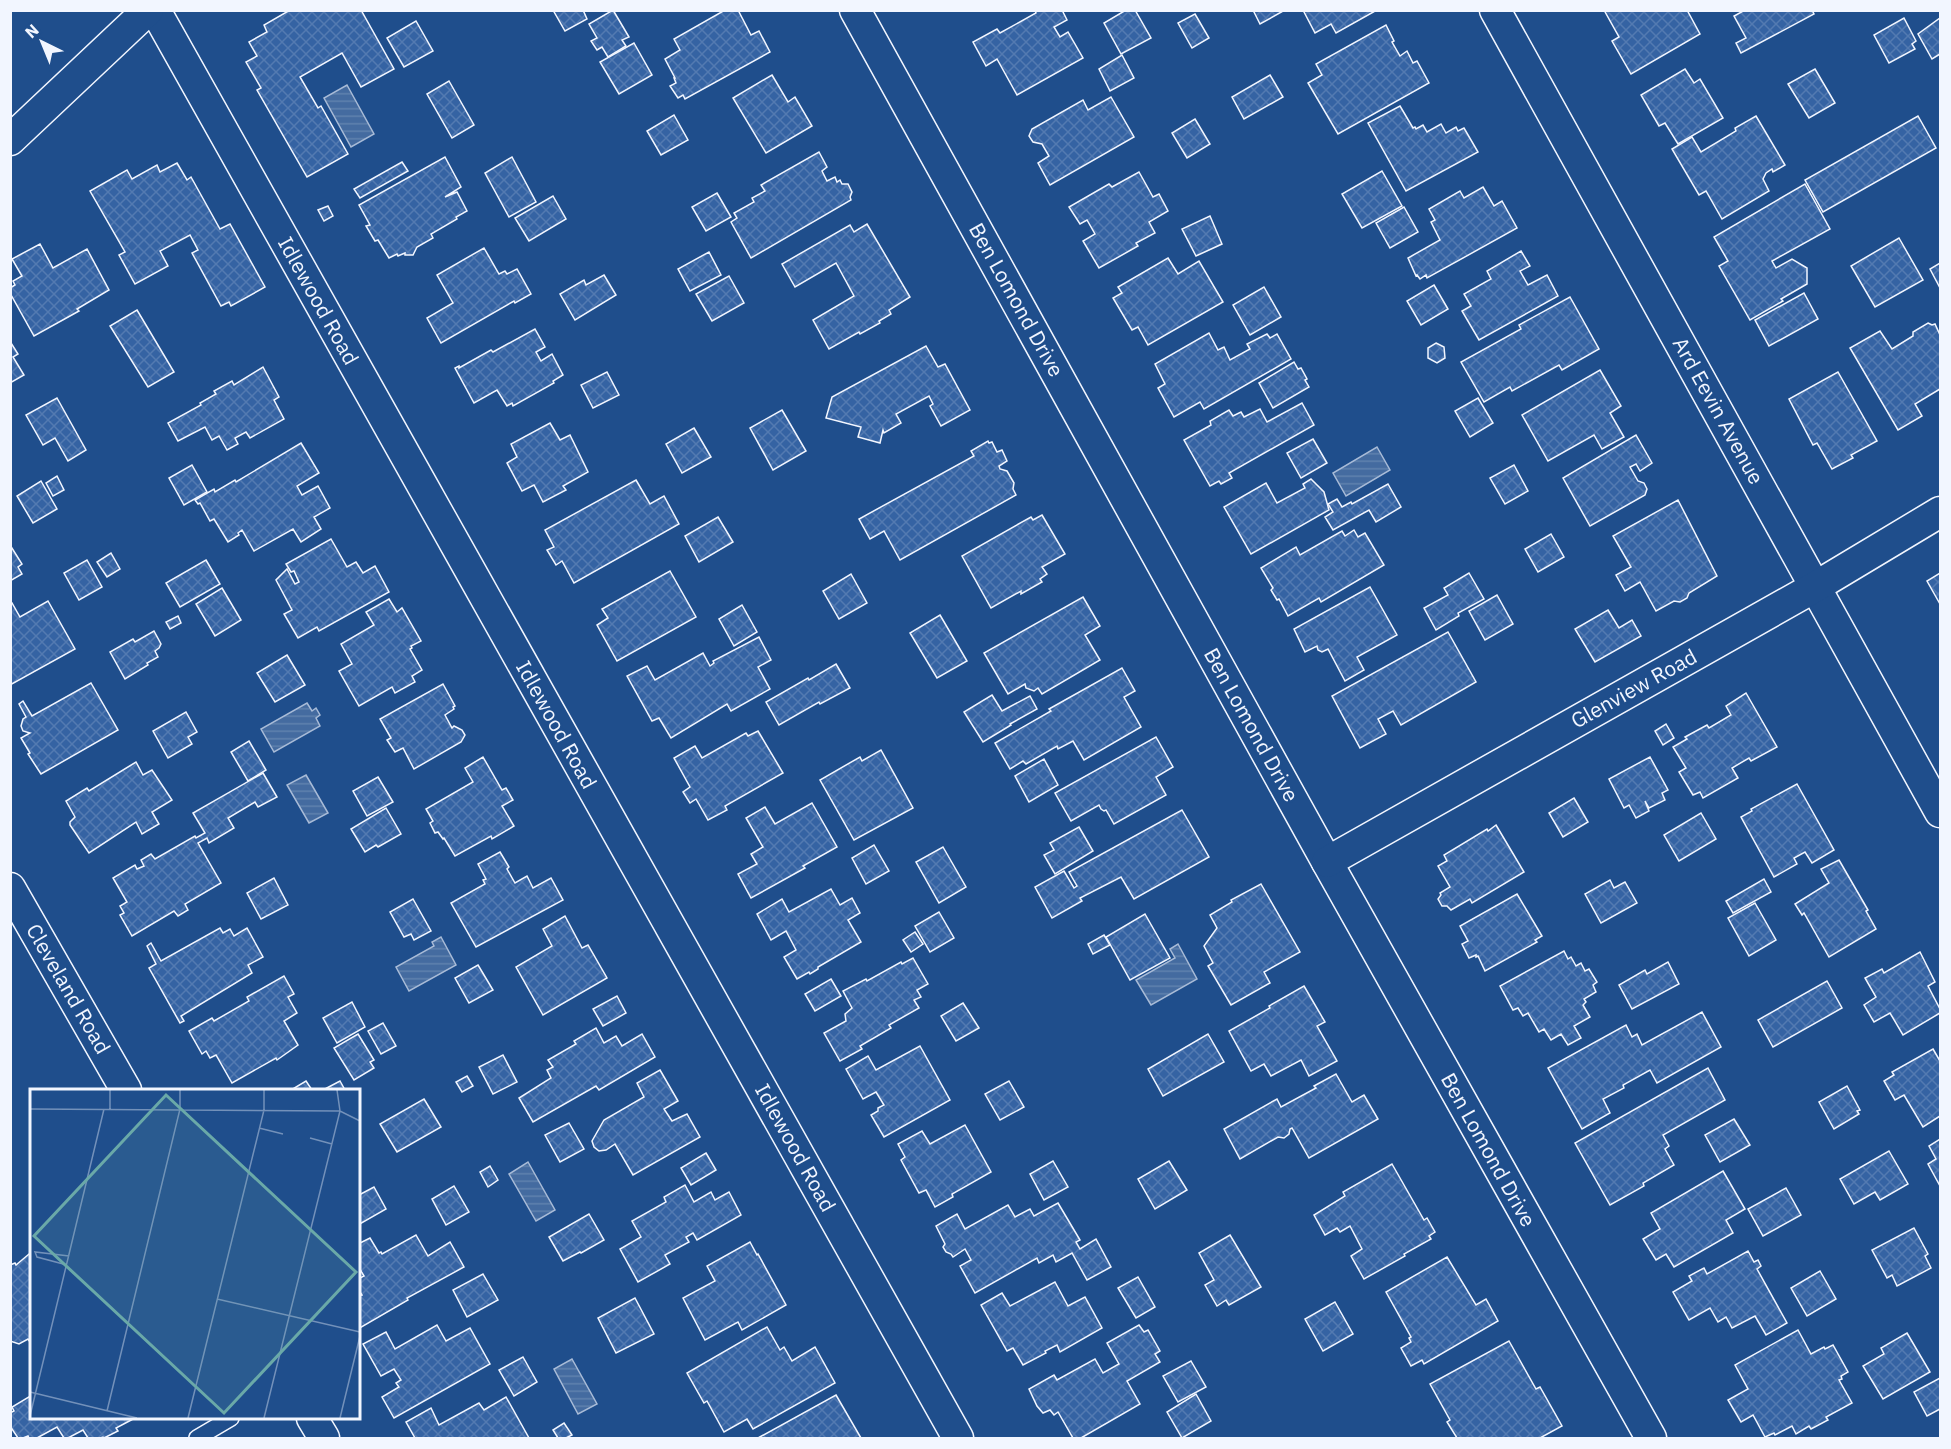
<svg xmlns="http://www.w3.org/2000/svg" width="1951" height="1449" font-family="'IBM Plex Sans',sans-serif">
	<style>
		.water { fill: url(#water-rules); stroke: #a8bbd7; stroke-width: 1.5 }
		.building { fill: url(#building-cross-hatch); stroke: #f2f6ff; stroke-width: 1.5 }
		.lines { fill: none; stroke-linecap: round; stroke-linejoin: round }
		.service-casing { stroke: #f2f6ff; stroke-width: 18 }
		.minor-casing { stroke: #f2f6ff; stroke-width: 33 }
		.service { stroke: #1f4e8c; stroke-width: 15 }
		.minor { stroke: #1f4e8c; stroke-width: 30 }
		.labels { text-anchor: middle; stroke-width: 4.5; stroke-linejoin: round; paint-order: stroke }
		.street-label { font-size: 21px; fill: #f2f6ff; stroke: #1f4e8c }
		.inset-road { fill: none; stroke: #7391ba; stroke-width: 1.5 }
		.view { fill: #6aa9a8; fill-opacity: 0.15; stroke: #6aa9a8; stroke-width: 3 }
		.inset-edge { fill: none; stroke: #f2f6ff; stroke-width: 3 }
	</style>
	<defs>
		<pattern id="water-rules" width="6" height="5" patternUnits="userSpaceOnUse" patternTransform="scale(1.5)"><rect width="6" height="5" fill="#446ba0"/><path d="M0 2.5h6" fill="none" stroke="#5f81ae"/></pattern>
		<pattern id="building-cross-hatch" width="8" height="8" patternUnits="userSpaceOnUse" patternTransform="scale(1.5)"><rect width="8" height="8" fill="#3563a3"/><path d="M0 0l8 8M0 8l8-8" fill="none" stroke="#537ab1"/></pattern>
	</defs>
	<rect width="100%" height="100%" fill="#1f4e8c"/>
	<g class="water">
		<polygon points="347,85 374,134 351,147 324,98"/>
		<polygon points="1377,447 1390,470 1346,496 1333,473"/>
		<polygon points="307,703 312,711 316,708 320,715 316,718 320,726 274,752 261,729"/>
		<polygon points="306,775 328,813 309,823 287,785"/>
		<polygon points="441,937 456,965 409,991 396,967 434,946 432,942"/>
		<polygon points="1178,944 1197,979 1151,1005 1136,980 1175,958 1170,949"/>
		<polygon points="528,1162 555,1210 536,1221 509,1174"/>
		<polygon points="572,1359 597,1404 578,1414 554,1369"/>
	</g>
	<g class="building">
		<polygon points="290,10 361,10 394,69 361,87 342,53 300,77 318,108 321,106 348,154 307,177 257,90 261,88 246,62 257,56 249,42 267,32 264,25"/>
		<polygon points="553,10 583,10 587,19 565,31"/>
		<polygon points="613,10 629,37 622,40 626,46 608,57 602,47 597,50 591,41 597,38 589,24"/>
		<polygon points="725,10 738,10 751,35 759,31 770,52 685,99 683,95 678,98 670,86 676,83 674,78 675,78 665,59 680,50 674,39"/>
		<polygon points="1035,10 1062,10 1067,20 1054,27 1060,37 1068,32 1083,58 1017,95 997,59 986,66 973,42 997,29 1000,33 1036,13"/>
		<polygon points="1126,10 1135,10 1151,38 1121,54 1104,23"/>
		<polygon points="1253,10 1285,10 1260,24"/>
		<polygon points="1303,10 1377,10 1336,33 1331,24 1315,33"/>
		<polygon points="1604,10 1687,10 1700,34 1631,74 1612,41 1619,37"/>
		<polygon points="1745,10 1812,10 1814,14 1741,53 1736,43 1746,38 1734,16"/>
		<polygon points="1195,14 1209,38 1192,48 1178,23"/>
		<polygon points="1904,18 1916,41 1912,44 1915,49 1889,63 1874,35"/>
		<polygon points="1940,18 1940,54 1932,59 1918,34"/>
		<polygon points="416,21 433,51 404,67 387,38"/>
		<polygon points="1386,25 1394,41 1392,42 1400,56 1407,51 1413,63 1417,61 1429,83 1338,134 1308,83 1322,75 1316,64"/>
		<polygon points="634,43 652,75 619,94 600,62"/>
		<polygon points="1122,55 1134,78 1110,91 1099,69"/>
		<polygon points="1685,69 1694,83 1700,79 1723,118 1678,144 1665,123 1659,126 1641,95"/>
		<polygon points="1815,69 1835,103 1809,118 1788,84"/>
		<polygon points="772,75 788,102 795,97 812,126 766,153 733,98"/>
		<polygon points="1270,75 1283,97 1244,119 1232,97"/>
		<polygon points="449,81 474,125 452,138 427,94"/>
		<polygon points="1111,97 1134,137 1050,185 1038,163 1049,156 1042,144 1033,142 1029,136 1032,129 1083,100 1088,110"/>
		<polygon points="1400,106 1413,128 1415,127 1416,129 1423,125 1427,132 1441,124 1446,133 1456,127 1458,131 1464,128 1478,152 1406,191 1368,123"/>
		<polygon points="674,115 688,140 661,155 647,131"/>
		<polygon points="1756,116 1785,165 1773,172 1772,169 1766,173 1763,179 1769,191 1722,219 1706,191 1699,195 1672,149 1692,137 1701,152 1736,131 1735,128"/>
		<polygon points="1918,116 1936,148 1823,212 1805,180"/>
		<polygon points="1195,119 1210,144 1187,158 1172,133"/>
		<polygon points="819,152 827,167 822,171 827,181 835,177 837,182 840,180 842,184 848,184 852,192 850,197 851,200 751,258 731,222 737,218 734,213 754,202 752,198 765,191 761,185"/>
		<polygon points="445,157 461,187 445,197 457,192 467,211 456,217 457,219 431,234 433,238 417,247 413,255 405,255 405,253 398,256 397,254 389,258 378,240 375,241 366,226 370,225 359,205"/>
		<polygon points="512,157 536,202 509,217 485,173"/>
		<polygon points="402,162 408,171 360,198 354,189"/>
		<polygon points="177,163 187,180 191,177 220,229 230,224 265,287 231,306 229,302 221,306 192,253 198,250 190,235 160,251 168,266 135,284 119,255 125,252 90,191 127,170 132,179 157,165 160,172"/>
		<polygon points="1382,171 1402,206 1362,228 1342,194"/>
		<polygon points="1139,172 1153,197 1159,194 1168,211 1149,222 1155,233 1136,243 1138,246 1099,268 1083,241 1095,234 1087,220 1080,224 1069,207 1109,184 1112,187"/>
		<polygon points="1805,184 1830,229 1772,261 1776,268 1792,259 1807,268 1807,284 1781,299 1783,301 1750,320 1719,266 1728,261 1714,237"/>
		<polygon points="1483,187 1494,206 1502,201 1517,228 1427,278 1426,275 1420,279 1417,275 1416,276 1408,258 1440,240 1431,222 1435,220 1429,209 1460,191 1464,198"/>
		<polygon points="717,193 731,217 706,231 692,207"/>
		<polygon points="553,196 566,219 529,241 515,218"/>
		<polygon points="328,206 333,216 324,221 318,210"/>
		<polygon points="1404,207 1418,232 1390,248 1376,223"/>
		<polygon points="1210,216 1222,244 1196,256 1182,229"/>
		<polygon points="867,224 910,297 889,310 891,314 879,321 880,323 860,334 859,332 829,349 813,320 854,296 836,263 795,287 782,264 850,225 854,232"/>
		<polygon points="1899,238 1923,280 1875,307 1851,266"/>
		<polygon points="40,244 53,268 87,249 109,290 77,309 79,311 34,336 10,293 10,288 15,285 13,281 22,276 12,259"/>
		<polygon points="484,248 499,274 505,271 507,274 517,269 531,294 515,303 514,301 441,343 427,318 453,303 437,275"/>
		<polygon points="1521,251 1530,266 1520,271 1528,285 1547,275 1558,296 1479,340 1462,311 1471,306 1464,294 1491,279 1487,271"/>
		<polygon points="709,252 721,275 690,291 678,269"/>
		<polygon points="1168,258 1178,274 1199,261 1223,302 1148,345 1138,327 1132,330 1113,298 1122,293 1118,287"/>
		<polygon points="1940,263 1940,288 1930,269"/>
		<polygon points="604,275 616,295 575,320 560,294 584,280 586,285"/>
		<polygon points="729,276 744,303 712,321 696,294"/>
		<polygon points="1434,285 1448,309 1421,325 1407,301"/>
		<polygon points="1264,287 1281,317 1250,335 1233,305"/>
		<polygon points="1804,293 1818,319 1769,346 1755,320"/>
		<polygon points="1570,297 1599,349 1562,370 1559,365 1512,391 1510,387 1484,402 1461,362 1521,329 1519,325"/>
		<polygon points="137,310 174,372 148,387 110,326"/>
		<polygon points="1928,323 1932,325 1935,324 1940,335 1940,389 1915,404 1922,416 1898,430 1850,348 1880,331 1892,349 1913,336 1913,332"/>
		<polygon points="535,329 545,347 536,352 541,361 552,354 563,375 553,381 554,383 513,406 512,403 507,406 497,390 474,403 455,368 459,366 459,368 491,350 493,352"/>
		<polygon points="1209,333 1218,350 1224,347 1230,360 1250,349 1247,344 1267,334 1270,338 1277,334 1291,359 1204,409 1200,402 1174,417 1158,388 1165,384 1155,364"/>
		<polygon points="11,343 18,354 13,357 24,375 10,383"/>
		<polygon points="1436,343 1444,347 1445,358 1437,363 1428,358 1428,348"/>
		<polygon points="926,346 938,367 945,364 970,410 941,426 930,406 933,404 929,396 896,414 901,423 884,433 883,430 880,443 858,437 861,427 826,418 832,397"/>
		<polygon points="1294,362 1298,369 1301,368 1307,379 1305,380 1309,387 1273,408 1259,383"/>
		<polygon points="263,367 279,397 274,400 284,419 250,438 246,432 235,438 238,444 227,450 219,436 212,440 205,427 178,441 168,423 201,405 200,403 216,394 214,391 232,381 234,385"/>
		<polygon points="1600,370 1621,406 1610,413 1624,437 1602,449 1594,435 1548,461 1522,415"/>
		<polygon points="607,372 619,395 593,408 581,385"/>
		<polygon points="1838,372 1877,441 1851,455 1853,458 1832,469 1817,443 1813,445 1789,399"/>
		<polygon points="57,398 86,450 68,461 55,438 43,445 26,415"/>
		<polygon points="1478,398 1493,423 1470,437 1455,411"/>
		<polygon points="1302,403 1314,425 1229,473 1232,478 1221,484 1219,481 1210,486 1184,440 1211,425 1210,421 1229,410 1233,416 1241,412 1244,417 1260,409 1267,422"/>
		<polygon points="782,410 806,451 773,470 750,428"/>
		<polygon points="550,423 560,440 570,435 588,472 563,486 566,490 543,502 534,485 522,491 507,463 517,457 511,444"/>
		<polygon points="694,428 711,457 682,473 666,444"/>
		<polygon points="1636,435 1652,463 1640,471 1636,464 1630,467 1638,481 1644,483 1647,489 1645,495 1590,526 1563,478"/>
		<polygon points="1313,439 1327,463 1301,478 1287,453"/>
		<polygon points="988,441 989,443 992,442 997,452 1002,450 1007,461 999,466 1000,469 1007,471 1014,483 1013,489 1016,495 900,560 884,531 870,539 859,519 974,456 971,451"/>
		<polygon points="301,443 319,473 297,486 302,495 318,486 330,508 314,517 321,529 301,542 293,529 254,551 242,530 238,533 239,535 228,542 214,519 210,521 200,503 198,504 195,500 214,489 215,492 235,480 236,482"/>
		<polygon points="192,465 207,492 184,505 169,478"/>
		<polygon points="1514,465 1528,491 1505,504 1490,478"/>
		<polygon points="57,476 64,490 53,496 46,483"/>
		<polygon points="1311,479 1324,492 1329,510 1251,554 1224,507 1266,483 1277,503 1305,488 1303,484"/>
		<polygon points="636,480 650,504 664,496 679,524 574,583 562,561 556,565 547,550 554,547 545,530"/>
		<polygon points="41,481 57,509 33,523 17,496"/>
		<polygon points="1388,484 1401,507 1376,522 1369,510 1333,530 1325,517 1333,512 1328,504 1337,499 1342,507 1351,502 1352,504"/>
		<polygon points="1678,500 1717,576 1689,593 1687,598 1680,602 1674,601 1656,611 1640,582 1625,591 1616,575 1631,567 1613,536"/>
		<polygon points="1042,515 1065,554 1042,567 1047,574 1040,579 1042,582 1021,594 1021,591 991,608 962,556 1031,517 1033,520"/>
		<polygon points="718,517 733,542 699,562 685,536"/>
		<polygon points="1354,530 1358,537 1365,533 1384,565 1321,602 1319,598 1288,616 1279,599 1277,600 1271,590 1273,588 1261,568 1296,547 1300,555 1342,531 1345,536"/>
		<polygon points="1551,534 1564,557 1538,572 1525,549"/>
		<polygon points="331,539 347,567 356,562 363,573 375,566 389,592 319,631 317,627 298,638 284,614 292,610 276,580 287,569 295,584 299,582 294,571 291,572 286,564"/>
		<polygon points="10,545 22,564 18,567 22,574 10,581"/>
		<polygon points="111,553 120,569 107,577 97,562"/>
		<polygon points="87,560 102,587 79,600 64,573"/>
		<polygon points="206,560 220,584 180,607 166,583"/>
		<polygon points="670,571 696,617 617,661 597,625 608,618 602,609"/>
		<polygon points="1469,573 1484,599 1458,613 1459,616 1436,630 1424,608 1448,595 1444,588"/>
		<polygon points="1940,573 1940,604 1927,581"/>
		<polygon points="851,574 867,603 839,619 823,591"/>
		<polygon points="1370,587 1397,635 1357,657 1364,670 1345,681 1328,649 1322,652 1318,650 1317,646 1305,652 1294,629"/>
		<polygon points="222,588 241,620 215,636 196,604"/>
		<polygon points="1497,595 1513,624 1485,640 1469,611"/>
		<polygon points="1083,597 1100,626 1085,635 1100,660 1042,694 1038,688 1034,691 1026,688 1025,684 1008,694 984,653"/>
		<polygon points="389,599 397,612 402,608 421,641 411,646 412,648 410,649 422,670 412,676 415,682 395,693 392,687 359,706 339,671 352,664 341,644 374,625 366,612"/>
		<polygon points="48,601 75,649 10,685 10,604 12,603 20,617"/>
		<polygon points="742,605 757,632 734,646 719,619"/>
		<polygon points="1608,610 1619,628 1632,620 1641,636 1595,662 1575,629"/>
		<polygon points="940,615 967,661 937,678 910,633"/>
		<polygon points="178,616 181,623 170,629 166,622"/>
		<polygon points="154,631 161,644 159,648 155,651 158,657 147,663 148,665 125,679 110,652 133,639 135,642"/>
		<polygon points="1448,632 1476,682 1401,725 1393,711 1378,719 1386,734 1360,748 1332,696"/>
		<polygon points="759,637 771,660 758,667 770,689 731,711 727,704 671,738 659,718 652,721 627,676 647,666 655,680 703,653 710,666 714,663 713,661"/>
		<polygon points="287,655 305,685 275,702 257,673"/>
		<polygon points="836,664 850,688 820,704 819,702 779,725 766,702 808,678 809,680"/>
		<polygon points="1122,668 1135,691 1124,697 1141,727 1084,760 1073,741 1058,749 1057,746 1026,764 1023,761 1010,769 995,743 1051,711 1049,709"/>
		<polygon points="91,683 118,730 41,774 28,754 30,753 21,738 30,733 23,731 21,726 23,719 26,717 19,704 23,701 32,716"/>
		<polygon points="443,684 455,706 453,707 454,709 445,715 452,728 454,726 462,730 465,735 461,742 414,769 403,748 395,752 387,740 391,738 380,719"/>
		<polygon points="1746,693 1777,747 1751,761 1749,758 1732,768 1738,778 1703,798 1700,792 1693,795 1679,772 1686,768 1673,747 1687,739 1685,737 1707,725 1709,728 1731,715 1726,706"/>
		<polygon points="992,695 1002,711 1030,696 1037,709 1010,724 1011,725 983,742 964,712"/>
		<polygon points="186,712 197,732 188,737 192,744 168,758 153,731"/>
		<polygon points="1666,724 1674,738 1663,745 1655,731"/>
		<polygon points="758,731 783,773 725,806 727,810 708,820 696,799 690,803 683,792 690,787 674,758 695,746 702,758 746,733 748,736"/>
		<polygon points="1156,737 1173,767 1156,777 1166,795 1114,824 1106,810 1104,811 1101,809 1099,805 1071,821 1055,793"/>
		<polygon points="249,741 266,770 248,781 231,752"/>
		<polygon points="881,750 913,808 854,840 820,780 860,757 862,761"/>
		<polygon points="483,757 502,790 506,788 513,800 502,806 514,826 492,839 491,836 455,856 444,838 443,839 438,832 435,833 430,823 433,821 426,809 473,782 465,768"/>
		<polygon points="1650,757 1668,790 1662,793 1665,800 1649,808 1645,801 1649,811 1636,818 1629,805 1624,808 1609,779"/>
		<polygon points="1044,759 1058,785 1029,802 1015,776"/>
		<polygon points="136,762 143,775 152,770 172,800 152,812 159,824 142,834 136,822 89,853 70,825 70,822 75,817 66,801 87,788 89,791"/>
		<polygon points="263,773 277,797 258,807 255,802 228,818 234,828 209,843 207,838 198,843 221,883 185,904 188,910 178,916 174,911 132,936 120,915 124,913 120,906 127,902 113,878 135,865 137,869 144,866 141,860 151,854 155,859 195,836 196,838 205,833 193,813"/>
		<polygon points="378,777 393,802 367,816 353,791"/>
		<polygon points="1797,784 1834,850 1812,863 1805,852 1794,858 1797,864 1774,877 1741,817 1752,811 1751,809"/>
		<polygon points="1574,798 1588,822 1563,837 1549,813"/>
		<polygon points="812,803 837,847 803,866 805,868 751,898 738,874 757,864 751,854 763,847 746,818 765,807 775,824"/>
		<polygon points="386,808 401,834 378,847 376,845 365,852 351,829"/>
		<polygon points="1182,810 1209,857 1134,899 1121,877 1080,898 1082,901 1052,918 1035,887 1064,871 1074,888 1077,886 1069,872"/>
		<polygon points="1701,813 1716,839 1679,861 1664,835"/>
		<polygon points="1496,825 1524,872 1472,903 1470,899 1451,910 1447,906 1442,906 1438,899 1441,895 1440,893 1450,887 1438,866 1447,861 1444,855 1487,829 1488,831"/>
		<polygon points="1079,827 1093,851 1055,874 1044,855 1054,850 1050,843"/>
		<polygon points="874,845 889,871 866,884 852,858"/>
		<polygon points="943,847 966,887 939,903 916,862"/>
		<polygon points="500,852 509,867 507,869 515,883 527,876 533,888 551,878 563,900 476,947 451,903 485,884 483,880 486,879 478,864"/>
		<polygon points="1839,860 1868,910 1866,911 1876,929 1829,957 1804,913 1802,915 1795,904 1829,883 1821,869"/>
		<polygon points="274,878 288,905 261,919 247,893"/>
		<polygon points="1764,879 1771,892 1733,913 1726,901"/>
		<polygon points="1610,880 1614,888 1625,882 1637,903 1601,923 1585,894"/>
		<polygon points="1261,884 1300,952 1264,972 1270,983 1231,1005 1208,966 1213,963 1204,946 1217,928 1210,915 1232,902 1231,900"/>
		<polygon points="831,889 840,905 852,898 860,913 848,920 861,942 818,967 818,969 810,974 809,972 797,979 784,957 796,950 786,931 771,940 757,914 782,899 789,912"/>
		<polygon points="1517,894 1542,936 1535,940 1537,942 1485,971 1478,956 1476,957 1476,955 1469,958 1462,944 1468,941 1460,926"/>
		<polygon points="413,899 431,931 414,940 411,934 404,937 390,912"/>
		<polygon points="1755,903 1776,940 1749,956 1728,918"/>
		<polygon points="939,912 954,938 930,952 915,926"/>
		<polygon points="1145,914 1170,958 1130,980 1106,937"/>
		<polygon points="565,916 582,948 588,945 607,978 543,1015 516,967 552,946 543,929"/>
		<polygon points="220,928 223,933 230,929 234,936 247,928 263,957 248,965 252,973 181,1016 184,1021 180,1023 149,968 156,964 147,946 151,943 161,961"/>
		<polygon points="915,932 923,944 911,952 903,940"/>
		<polygon points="1104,935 1110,945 1093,954 1088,944"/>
		<polygon points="1564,951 1568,959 1571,957 1576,966 1581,963 1585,971 1589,969 1597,982 1593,985 1596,992 1584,999 1586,1002 1583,1005 1590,1017 1574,1026 1581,1038 1568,1045 1561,1034 1551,1040 1544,1029 1539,1032 1528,1013 1523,1016 1518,1008 1513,1010 1500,986"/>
		<polygon points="1920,952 1935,982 1928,986 1940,1009 1940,1013 1903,1035 1890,1013 1874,1022 1864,1005 1876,997 1865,978 1882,969 1884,973"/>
		<polygon points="913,958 928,984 917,990 921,997 914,1000 919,1008 889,1025 891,1028 860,1046 862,1049 840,1061 824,1033 846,1021 845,1014 852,1008 843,991 866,979 867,981 901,962 902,964"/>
		<polygon points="1668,962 1679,984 1632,1009 1619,985 1645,970 1647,974"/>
		<polygon points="478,965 493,990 469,1003 455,978"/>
		<polygon points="284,976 294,994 288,997 297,1013 284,1021 298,1045 277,1060 276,1058 232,1083 216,1055 210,1058 206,1051 202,1054 189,1031 212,1018 214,1021 249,1001 247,997"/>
		<polygon points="831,979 841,996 815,1011 805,994"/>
		<polygon points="1827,981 1842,1008 1773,1047 1758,1020"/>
		<polygon points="1304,986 1325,1022 1317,1026 1337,1061 1309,1076 1301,1060 1271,1076 1264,1064 1251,1071 1229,1031 1270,1008 1269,1006"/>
		<polygon points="617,996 626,1013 603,1026 593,1009"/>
		<polygon points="352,1002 365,1027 337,1043 323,1018"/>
		<polygon points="963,1003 979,1028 956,1041 941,1016"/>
		<polygon points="1702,1012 1721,1047 1657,1083 1650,1070 1623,1085 1624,1088 1603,1099 1610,1113 1582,1129 1548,1068 1626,1025 1632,1037 1637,1034 1642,1045"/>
		<polygon points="383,1023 396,1046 381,1054 368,1031"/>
		<polygon points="596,1028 604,1043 616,1036 622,1046 642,1034 655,1057 599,1090 596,1086 533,1122 519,1098 551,1078 547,1070 553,1067 548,1060 576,1044 574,1041"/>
		<polygon points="358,1034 374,1060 370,1062 374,1068 354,1080 334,1048"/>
		<polygon points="1208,1034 1224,1062 1163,1096 1148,1069"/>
		<polygon points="920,1046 950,1100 884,1137 871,1115 878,1111 878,1108 884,1105 876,1092 863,1099 846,1069 868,1056 876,1070"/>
		<polygon points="1933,1049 1940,1061 1940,1116 1923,1127 1904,1095 1895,1100 1884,1081 1894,1075 1892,1072"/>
		<polygon points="503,1055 517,1082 493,1094 479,1067"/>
		<polygon points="1708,1068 1725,1100 1663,1135 1669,1146 1665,1149 1674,1165 1643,1183 1644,1186 1610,1205 1575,1143"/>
		<polygon points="660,1070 678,1101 664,1109 672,1121 687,1114 700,1137 633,1175 615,1144 606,1150 599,1151 594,1147 592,1141 604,1120 644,1097 637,1083"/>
		<polygon points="1336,1074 1352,1102 1364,1095 1378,1119 1309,1158 1292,1128 1290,1129 1289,1134 1284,1138 1278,1137 1240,1159 1224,1129 1277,1099 1281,1107 1316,1088 1314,1086"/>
		<polygon points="467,1076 473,1086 462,1092 456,1082"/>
		<polygon points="306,1081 312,1090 291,1090"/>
		<polygon points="340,1081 345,1090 323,1090"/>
		<polygon points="1009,1081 1024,1107 1000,1120 985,1094"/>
		<polygon points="1847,1086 1860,1110 1857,1111 1859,1114 1834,1129 1819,1102"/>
		<polygon points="424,1099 441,1127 397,1152 380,1124"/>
		<polygon points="1734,1119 1750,1145 1720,1162 1705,1135"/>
		<polygon points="569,1123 584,1149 560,1162 545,1135"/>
		<polygon points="965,1125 991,1172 952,1194 953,1197 935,1207 926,1190 919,1193 901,1160 905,1157 898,1144 922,1131 930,1144"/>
		<polygon points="1940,1139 1940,1186 1928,1164 1936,1159 1929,1146"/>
		<polygon points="1889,1151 1908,1184 1880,1200 1875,1192 1854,1204 1840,1179"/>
		<polygon points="706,1153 716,1170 691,1185 681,1168"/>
		<polygon points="1053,1161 1068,1187 1044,1200 1030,1174"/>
		<polygon points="1169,1161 1187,1190 1155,1209 1138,1179"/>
		<polygon points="1392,1164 1424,1220 1427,1218 1435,1232 1429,1236 1431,1239 1404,1254 1405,1256 1364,1279 1351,1256 1362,1249 1350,1226 1340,1232 1337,1228 1325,1235 1314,1215 1345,1196 1343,1192"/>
		<polygon points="490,1166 498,1180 488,1187 480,1172"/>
		<polygon points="1723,1171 1745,1209 1726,1220 1733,1233 1674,1267 1666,1254 1656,1260 1643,1239 1660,1229 1651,1213"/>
		<polygon points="685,1185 694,1202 711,1192 715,1200 729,1192 741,1215 697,1240 693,1233 686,1237 689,1242 665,1255 670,1264 638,1282 620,1249 641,1237 632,1221 666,1202 664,1197"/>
		<polygon points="454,1186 469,1212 446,1225 432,1199"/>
		<polygon points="374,1187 386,1209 358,1225 358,1194 359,1195"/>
		<polygon points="1786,1188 1801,1215 1763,1236 1748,1209"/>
		<polygon points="1058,1203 1080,1240 1076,1242 1080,1249 1096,1239 1111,1267 1087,1280 1072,1253 1056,1262 1053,1255 1039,1263 1037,1258 975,1293 960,1266 971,1260 965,1249 953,1257 951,1254 946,1252 943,1247 945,1244 936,1226 957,1214 965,1229 1008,1205 1015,1217 1030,1209 1034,1216"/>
		<polygon points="589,1214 604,1240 581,1253 580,1252 563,1261 549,1237"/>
		<polygon points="1914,1228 1928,1254 1925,1256 1931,1268 1897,1286 1892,1275 1887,1278 1872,1250"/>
		<polygon points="416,1235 428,1256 450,1242 464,1267 407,1298 408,1300 358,1329 358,1296 362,1295 358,1289 358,1279 364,1276 358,1266 358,1244 370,1238 379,1253 381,1252 382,1254"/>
		<polygon points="1230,1235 1261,1287 1229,1305 1226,1300 1217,1306 1205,1285 1214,1280 1199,1253"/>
		<polygon points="750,1242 757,1255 758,1254 786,1305 742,1330 738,1322 705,1340 683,1298 715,1281 707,1266"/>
		<polygon points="1748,1251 1754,1262 1758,1260 1761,1266 1757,1269 1787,1323 1766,1335 1755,1316 1732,1328 1726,1317 1718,1322 1710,1308 1689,1320 1673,1292 1692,1281 1689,1276 1704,1268 1707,1274"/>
		<polygon points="29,1254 32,1255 32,1345 28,1339 19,1344 10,1341 10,1265 15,1263 16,1265"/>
		<polygon points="1447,1257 1476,1305 1486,1299 1498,1321 1424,1364 1422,1360 1411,1366 1401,1348 1411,1342 1409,1338 1411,1337 1386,1292"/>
		<polygon points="1820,1271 1836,1299 1807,1316 1791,1288"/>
		<polygon points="483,1274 498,1300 467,1317 453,1290"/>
		<polygon points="1138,1277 1155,1307 1136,1318 1118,1288"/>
		<polygon points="1055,1282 1068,1306 1085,1297 1102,1328 1060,1352 1057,1345 1045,1351 1046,1353 1023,1365 1013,1348 1007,1351 981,1305 1002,1293 1010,1306"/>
		<polygon points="635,1298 654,1334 616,1353 598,1318"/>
		<polygon points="1335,1302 1353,1334 1323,1351 1305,1319"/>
		<polygon points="437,1325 446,1341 470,1328 490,1364 394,1418 382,1397 399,1387 396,1383 401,1380 394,1369 381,1376 363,1344 386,1332 395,1349"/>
		<polygon points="1139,1325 1144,1332 1148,1330 1160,1351 1155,1354 1160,1362 1127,1381 1140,1404 1081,1438 1073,1438 1058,1412 1054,1415 1050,1410 1043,1413 1037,1406 1029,1389 1054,1375 1057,1380 1095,1359 1103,1373 1119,1364 1107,1343"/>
		<polygon points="767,1327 780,1350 784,1347 792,1361 815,1347 835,1383 753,1429 747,1419 724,1432 707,1401 704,1403 687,1373"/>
		<polygon points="1798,1330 1811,1354 1824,1347 1825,1349 1833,1345 1848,1372 1841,1376 1842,1379 1839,1380 1852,1403 1826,1417 1828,1420 1811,1429 1809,1426 1796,1434 1792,1426 1775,1435 1774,1433 1765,1437 1753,1415 1741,1422 1728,1400 1748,1389 1735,1365"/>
		<polygon points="1907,1333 1930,1372 1883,1399 1863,1366 1884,1354 1881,1348"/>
		<polygon points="1509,1341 1536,1389 1540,1387 1562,1426 1540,1438 1457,1438 1447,1422 1450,1420 1430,1384"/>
		<polygon points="523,1357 537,1382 514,1396 499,1370"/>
		<polygon points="1191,1361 1206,1387 1178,1402 1163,1376"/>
		<polygon points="1940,1378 1940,1409 1927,1416 1914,1392"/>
		<polygon points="1196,1394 1211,1421 1182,1438 1167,1412"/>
		<polygon points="32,1395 32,1418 135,1418 116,1428 118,1431 104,1438 103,1437 100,1438 88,1438 83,1430 68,1438 64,1438 57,1427 37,1438 29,1438 28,1436 23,1438 18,1438 10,1426 10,1413 14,1411 12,1407"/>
		<polygon points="836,1395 861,1438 758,1438"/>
		<polygon points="506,1397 529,1438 415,1438 406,1422 431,1408 439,1425 479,1403 484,1410"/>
		<polygon points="564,1423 572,1435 566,1438 558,1438 553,1430"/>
	</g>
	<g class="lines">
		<defs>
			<polyline id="service" points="197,1438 231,1418"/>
			<g id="minor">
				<polyline points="155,10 958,1438"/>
				<polyline points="855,10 1327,862 1651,1438"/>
				<polyline points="1495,10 1940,812"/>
				<polyline points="10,140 148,10"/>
				<polyline points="1327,862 1815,587 1940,512"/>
				<polyline points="10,888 126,1090"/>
				<polyline points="312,1418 324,1438"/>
			</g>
		</defs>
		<use href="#service" class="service-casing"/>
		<use href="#minor" class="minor-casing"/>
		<use href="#service" class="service"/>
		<use href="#minor" class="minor"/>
	</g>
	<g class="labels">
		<g class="street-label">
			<text transform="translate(1016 300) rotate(61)" y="7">Ben Lomond Drive</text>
			<text transform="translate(318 301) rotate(61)" y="7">Idlewood Road</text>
			<text transform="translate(1718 411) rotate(61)" y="7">Ard Eevin Avenue</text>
			<text transform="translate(1634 689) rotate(-29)" y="7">Glenview Road</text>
			<text transform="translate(556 725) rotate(61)" y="7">Idlewood Road</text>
			<text transform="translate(1251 725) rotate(61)" y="7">Ben Lomond Drive</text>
			<text transform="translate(68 989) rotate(60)" y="7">Cleveland Road</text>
			<text transform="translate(795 1148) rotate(61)" y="7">Idlewood Road</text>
			<text transform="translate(1488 1150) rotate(61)" y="7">Ben Lomond Drive</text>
		</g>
	</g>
	<g transform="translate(30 1089)">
		<rect width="330" height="330" fill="#1f4e8c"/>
		<path class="inset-road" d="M0,20l310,2 20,10M80,21v-20M229,39l24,6M280,49l22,6M37,176l-30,-8 -2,-5 34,4M187,210l143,33M0,303l107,26M77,322l73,-302v-19M0,327l74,-307M158,329l76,-308v-20M234,329l76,-307 -3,-21M310,329l20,-82"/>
		<path class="view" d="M136,6l190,177 -132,141 -190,-177z"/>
		<rect width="330" height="330" class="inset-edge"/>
	</g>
	<rect width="1951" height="1449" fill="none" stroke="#f2f6ff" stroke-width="24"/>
	<g transform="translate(42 42) rotate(317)" stroke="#1f4e8c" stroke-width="4.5" paint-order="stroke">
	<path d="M0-4.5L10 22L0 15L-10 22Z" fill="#f2f6ff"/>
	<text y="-9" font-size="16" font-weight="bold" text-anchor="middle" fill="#f2f6ff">N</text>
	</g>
</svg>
